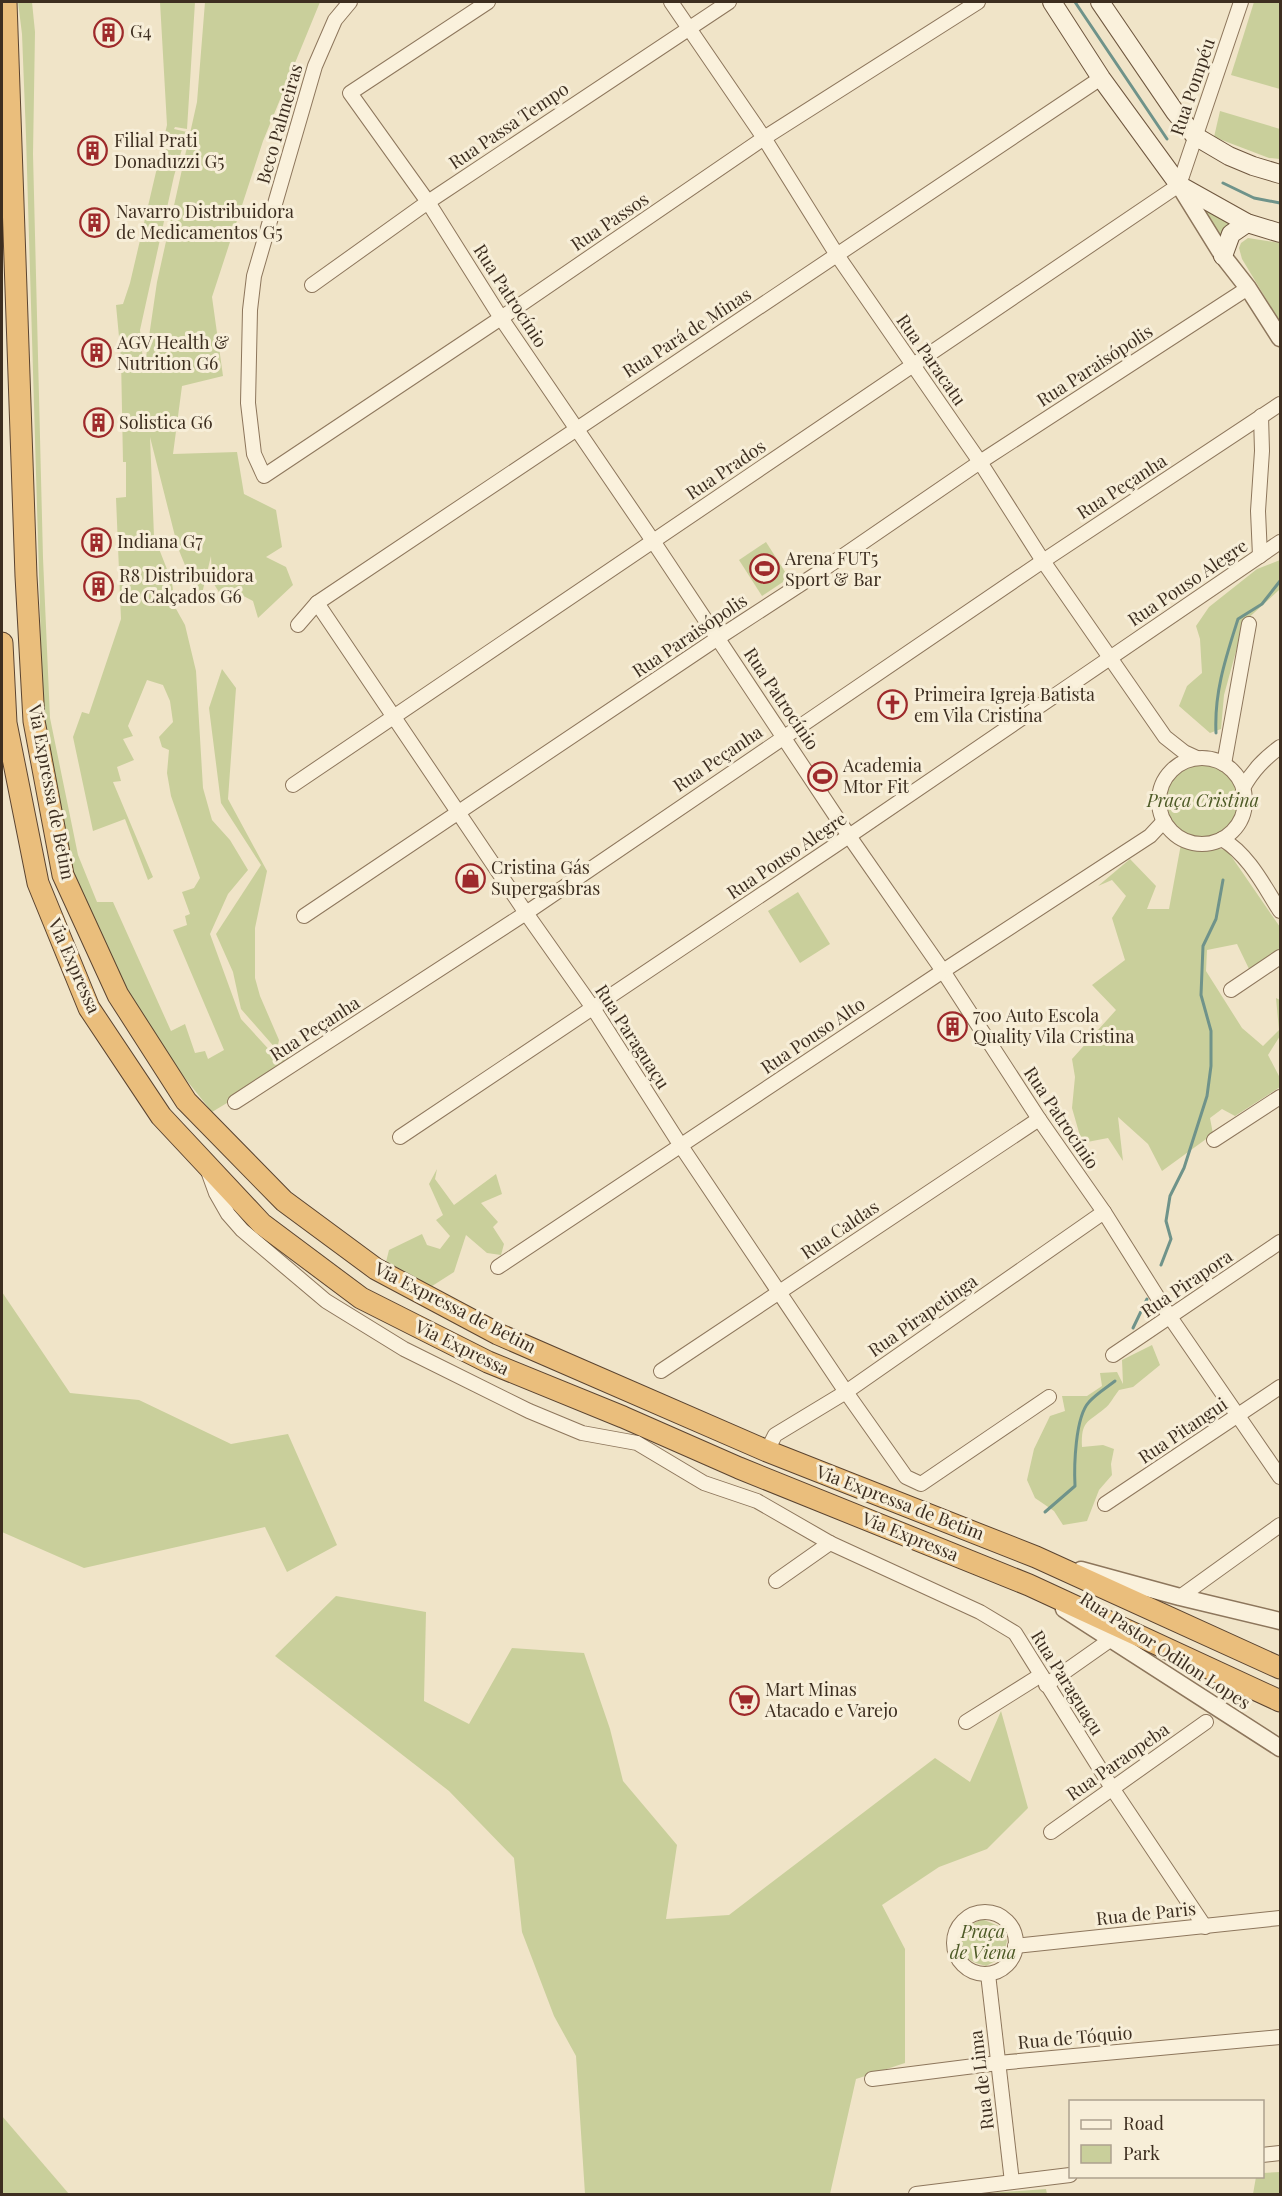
<svg xmlns="http://www.w3.org/2000/svg" width="1282" height="2196" font-family="'Playfair Display',serif">
	<style>
		.green { fill: #c9cf9b }
		.lines { fill: none; stroke-linecap: round; stroke-linejoin: round }
		.stream { stroke: #6f938a; stroke-width: 3 }
		.minor-casing { stroke: #8d765c; stroke-width: 16 }
		.tertiary-casing { stroke: #8d765c; stroke-width: 19 }
		.secondary-casing { stroke: #6f573f; stroke-width: 20 }
		.trunk-casing { stroke: #5b4430; stroke-width: 23 }
		.minor { stroke: #faf1dc; stroke-width: 14 }
		.tertiary { stroke: #faf1dc; stroke-width: 16 }
		.secondary { stroke: #faf1dc; stroke-width: 18 }
		.trunk { stroke: #eabe7c; stroke-width: 21 }
		.labels { text-anchor: middle; stroke-width: 6; stroke-linejoin: round; paint-order: stroke }
		.poi-label { font-size: 18px; fill: #3d2e20; stroke: #f7eed8; text-anchor: start }
		.street-label { font-size: 18px; fill: #3d2e20; stroke: #f7eed8 }
		.park-label { font-size: 18px; font-style: italic; fill: #4d5a26; stroke: #f7eed8 }
	</style>
	<rect width="100%" height="100%" fill="#f0e4c8"/>
	<g class="green">
		<polygon points="18,2 32,2 35,32 33,154 43,558 50,718 78,855 97,902 113,902 171,1031 185,1024 195,1053 205,1051 208,1059 224,1050 173,930 187,925 185,916 190,914 182,892 194,888 200,878 171,796 167,773 169,750 162,747 159,737 173,722 170,701 163,685 147,680 128,726 133,736 123,739 134,760 117,767 121,781 113,782 153,877 148,880 125,819 93,831 73,737 82,712 89,714 121,619 116,498 126,497 126,462 123,462 121,358 116,305 123,304 130,283 167,125 160,2 195,2 187,129 175,127 174,129 187,132 174,176 140,330 144,371 157,282 197,102 205,2 320,2 263,141 212,297 223,376 182,386 173,454 237,452 244,494 276,510 282,547 266,557 286,567 293,585 258,618 253,601 232,590 222,597 212,581 211,556 200,602 178,548 150,437 154,536 172,582 175,607 185,625 196,671 203,788 212,820 230,840 248,870 228,894 210,934 241,1019 274,1055 284,1052 292,1064 212,1112 144,1027 94,923 67,855 43,709 26,136 22,34"/>
		<polygon points="1254,2 1280,2 1280,89 1231,75"/>
		<polygon points="1220,111 1280,129 1280,159 1269,158 1214,137"/>
		<polygon points="1192,197 1235,224 1221,239"/>
		<polygon points="1248,238 1280,243 1280,322 1242,259 1239,248 1241,243"/>
		<polygon points="766,542 789,578 762,596 739,560"/>
		<polygon points="1280,560 1279,590 1244,622 1224,695 1221,729 1210,733 1179,706 1187,686 1202,673 1200,639 1196,626 1209,607 1257,569"/>
		<polygon points="222,669 236,688 228,799 267,871 255,928 255,978 260,996 279,1040 277,1050 241,1009 233,972 216,934 261,865 221,803 209,708"/>
		<circle cx="1203" cy="801" r="39"/>
		<polygon points="1181,844 1227,850 1280,927 1280,949 1250,971 1237,944 1207,950 1206,971 1242,1028 1263,1046 1279,1030 1276,998 1280,1000 1280,1036 1268,1055 1280,1078 1280,1087 1235,1116 1222,1109 1210,1118 1213,1134 1162,1171 1148,1144 1118,1117 1123,1161 1108,1138 1082,1143 1072,1108 1075,1077 1072,1059 1116,1010 1092,985 1125,960 1112,918 1126,896 1112,880 1098,886 1130,859 1156,886 1147,909 1169,909"/>
		<polygon points="798,892 830,944 800,963 768,911"/>
		<polygon points="437,1169 435,1179 454,1205 496,1174 502,1194 481,1203 498,1222 493,1227 504,1244 501,1255 487,1253 466,1235 454,1272 429,1288 413,1282 386,1262 389,1250 422,1234 427,1245 440,1249 450,1236 436,1220 443,1215 429,1184"/>
		<polygon points="2,1292 70,1393 139,1400 231,1444 288,1434 337,1545 287,1572 265,1527 84,1568 2,1532"/>
		<path d="M1152,1345l8,20 -27,22 -14,3c-5,6 -9,15 -15,19 -17,14 -23,12 -22,38l21,-2 11,4 -3,15 1,11 -13,15 -12,31 -24,4 -9,-14 -19,-13 -8,-18 7,-31 16,-33 15,-5 -3,-15h25l15,-10 -2,-13 17,-1 6,12 -1,-24z"/>
		<polygon points="336,1596 426,1612 424,1701 469,1724 512,1648 584,1653 610,1729 623,1781 677,1845 666,1919 729,1915 935,1758 970,1782 1001,1711 1028,1808 987,1849 939,1867 882,1905 905,1949 905,2063 856,2079 830,2194 585,2194 576,2056 554,2016 522,1932 514,1858 449,1791 275,1656"/>
		<path d="M982,1919l19,8 6,14 -4,16 -17,9c-23,-6 -29,-13 -23,-37z"/>
		<polygon points="2,2116 69,2194 2,2194"/>
		<polygon points="1280,2172 1280,2194 1253,2194 1256,2177 1262,2176 1263,2173"/>
		<polygon points="1046,2189 1047,2194 976,2194"/>
	</g>
	<g class="lines">
		<g class="stream">
			<polyline points="1075,2 1167,139"/>
			<polyline points="1223,183 1254,198 1280,203"/>
			<path d="M1216,733c-2,-41 10,-76 22,-114l24,-15 18,-23"/>
			<polyline points="1161,1265 1171,1239 1166,1221 1170,1196 1184,1168 1207,1096 1211,1066 1211,1031 1201,995 1203,946 1216,919 1223,880"/>
			<polyline points="1133,1328 1147,1299"/>
			<path d="M1045,1512l30,-26c-1,-19 0,-69 14,-84 7,-8 17,-14 26,-21"/>
		</g>
		<defs>
			<g id="minor">
				<polyline points="350,2 335,20 315,66 254,276 250,310 248,403 254,454 264,476 501,318 764,138 978,2"/>
				<polyline points="488,2 350,93 428,202 501,318 653,541 849,836 943,971 1039,1119 1104,1212 1170,1317 1280,1477"/>
				<polyline points="671,2 764,138 837,255 980,462 1043,561 1165,737 1184,752 1197,758"/>
				<polyline points="312,285 428,202 729,2"/>
				<polyline points="1260,556 1258,511 1262,451 1261,416"/>
				<polyline points="317,603 526,913 593,1008 681,1146 846,1392 906,1477 921,1484 1049,1397"/>
				<polyline points="298,625 317,603 1101,78"/>
				<circle cx="1202" cy="801" r="43"/>
				<polyline points="1224,764 1249,624"/>
				<polyline points="293,785 1179,185 1241,2"/>
				<path d="M1243,788c10,-18 21,-29 37,-41"/>
				<path d="M1222,839c27,16 42,47 58,72"/>
				<polyline points="304,916 718,638 821,571 980,462 1248,288"/>
				<polyline points="1231,990 1280,957"/>
				<polyline points="235,1102 526,913 1043,561 1280,404"/>
				<polyline points="400,1137 849,836 1280,542"/>
				<polyline points="1214,1140 1280,1097"/>
				<polyline points="208,1171 216,1193 228,1214 242,1230 326,1301 404,1349 529,1411 582,1433 637,1443 704,1483 757,1501 830,1543 980,1612 1015,1633 1112,1788 1205,1927"/>
				<polyline points="498,1267 943,971 1150,836 1164,821"/>
				<polyline points="1113,1355 1280,1242"/>
				<polyline points="661,1371 1039,1119"/>
				<polyline points="767,1451 775,1435 846,1392 1104,1212"/>
				<polyline points="1105,1504 1280,1387"/>
				<polyline points="776,1581 830,1543"/>
				<polyline points="1180,1597 1280,1525"/>
				<polyline points="1046,1685 1110,1640"/>
				<polyline points="966,1722 1041,1675"/>
				<polyline points="1051,1832 1206,1722"/>
				<circle cx="985" cy="1943" r="31"/>
				<polyline points="1015,1946 1280,1918"/>
				<polyline points="988,1974 1012,2182"/>
				<polyline points="872,2079 998,2063 1280,2037"/>
				<polyline points="1262,2155 1280,2153"/>
				<polyline points="916,2194 1070,2175"/>
			</g>
			<g id="tertiary">
				<polyline points="1179,185 1223,256 1248,288 1280,338"/>
				<polyline points="1081,1570 1180,1597 1280,1621"/>
				<polyline points="1064,1609 1280,1748"/>
			</g>
			<g id="secondary">
				<polyline points="1052,2 1101,78 1179,185 1247,223 1280,233"/>
				<polyline points="1100,2 1175,112 1195,136 1229,156 1253,166 1280,174"/>
				<polyline points="1223,256 1231,234 1247,223"/>
			</g>
			<g id="trunk">
				<polyline points="6,2 26,576 34,721 63,875 118,995 186,1101 284,1201 376,1269 498,1334 767,1451 1036,1557 1280,1668"/>
				<polyline points="2,643 6,723 38,883 89,1008 161,1116 262,1224 361,1298 488,1362 623,1417 739,1468 1029,1585 1280,1701"/>
			</g>
		</defs>
		<use href="#minor" class="minor-casing"/>
		<use href="#tertiary" class="tertiary-casing"/>
		<use href="#secondary" class="secondary-casing"/>
		<use href="#trunk" class="trunk-casing"/>
		<use href="#minor" class="minor"/>
		<use href="#tertiary" class="tertiary"/>
		<use href="#secondary" class="secondary"/>
		<use href="#trunk" class="trunk"/>
	</g>
	<defs>
		<symbol id="building-ring" viewBox="-11 -11 22 22"><circle r="9.5" fill="#f7eed8" stroke="#9e2a2b" stroke-width="1.5"/><path d="M-4-6H4V6H1V3H-1V6H-4ZM-2.5-4.3h1.7v1.8h-1.7ZM.8-4.3h1.7v1.8H.8ZM-2.5-1h1.7V.8h-1.7ZM.8-1h1.7V.8H.8Z" fill="#9e2a2b"/></symbol>
		<symbol id="stadium-ring" viewBox="-11 -11 22 22"><circle r="9.5" fill="#f7eed8" stroke="#9e2a2b" stroke-width="1.5"/><path d="M0-5a6.5 5 0 1 0 0 10a6.5 5 0 1 0 0-10ZM-3.5-1.8h7v3.6h-7Z" fill="#9e2a2b"/></symbol>
		<symbol id="church-ring" viewBox="-11 -11 22 22"><circle r="9.5" fill="#f7eed8" stroke="#9e2a2b" stroke-width="1.5"/><path d="M-1.2-6h2.4v3.5h3.3v2.4h-3.3V6h-2.4V-.1h-3.3v-2.4h3.3Z" fill="#9e2a2b"/></symbol>
		<symbol id="shop-ring" viewBox="-11 -11 22 22"><circle r="9.5" fill="#f7eed8" stroke="#9e2a2b" stroke-width="1.5"/><path d="M-5-2.5h2.3a2.7 3.5 0 0 1 5.4 0H5L5.5 6h-11ZM-1.5-2.5h3a1.5 2.3 0 0 0-3 0Z" fill="#9e2a2b"/></symbol>
		<symbol id="supermarket-ring" viewBox="-11 -11 22 22"><circle r="9.5" fill="#f7eed8" stroke="#9e2a2b" stroke-width="1.5"/><path d="M-6-5.5h2.5l.6 2H6L4.5 2H-2.5L-4.4-4H-6ZM-1.5 3.2a1.3 1.3 0 1 0 .1 0ZM3 3.2a1.3 1.3 0 1 0 .1 0Z" fill="#9e2a2b"/></symbol>
	</defs>
	<g fill-rule="evenodd">
		<use href="#building-ring" x="92" y="16" width="33" height="33"/>
		<use href="#building-ring" x="76" y="134" width="33" height="33"/>
		<use href="#building-ring" x="78" y="206" width="33" height="33"/>
		<use href="#building-ring" x="80" y="336" width="33" height="33"/>
		<use href="#building-ring" x="82" y="406" width="33" height="33"/>
		<use href="#building-ring" x="80" y="526" width="33" height="33"/>
		<use href="#stadium-ring" x="748" y="552" width="33" height="33"/>
		<use href="#building-ring" x="82" y="570" width="33" height="33"/>
		<use href="#church-ring" x="876" y="688" width="33" height="33"/>
		<use href="#stadium-ring" x="806" y="760" width="33" height="33"/>
		<use href="#shop-ring" x="454" y="862" width="33" height="33"/>
		<use href="#building-ring" x="936" y="1010" width="33" height="33"/>
		<use href="#supermarket-ring" x="728" y="1684" width="33" height="33"/>
	</g>
	<g class="labels">
		<g class="poi-label">
			<text x="130" y="38">G4</text>
			<text x="114" y="147">Filial Prati<tspan x="114" dy="21">Donaduzzi G5</tspan></text>
			<text x="116" y="218">Navarro Distribuidora<tspan x="116" dy="21">de Medicamentos G5</tspan></text>
			<text x="117" y="349">AGV Health &amp;<tspan x="117" dy="21">Nutrition G6</tspan></text>
			<text x="119" y="429">Solistica G6</text>
			<text x="117" y="548">Indiana G7</text>
			<text x="785" y="565">Arena FUT5<tspan x="785" dy="21">Sport &amp; Bar</tspan></text>
			<text x="119" y="582">R8 Distribuidora<tspan x="119" dy="21">de Calçados G6</tspan></text>
			<text x="914" y="701">Primeira Igreja Batista<tspan x="914" dy="21">em Vila Cristina</tspan></text>
			<text x="843" y="772">Academia<tspan x="843" dy="21">Mtor Fit</tspan></text>
			<text x="491" y="874">Cristina Gás<tspan x="491" dy="21">Supergasbras</tspan></text>
			<text x="973" y="1022">700 Auto Escola<tspan x="973" dy="21">Quality Vila Cristina</tspan></text>
			<text x="765" y="1696">Mart Minas<tspan x="765" dy="21">Atacado e Varejo</tspan></text>
		</g>
		<g class="street-label">
			<text transform="translate(1193 87) rotate(-71)" y="6">Rua Pompéu</text>
			<text transform="translate(280 124) rotate(-74)" y="6">Beco Palmeiras</text>
			<text transform="translate(509 126) rotate(-34)" y="6">Rua Passa Tempo</text>
			<text transform="translate(610 222) rotate(-34)" y="6">Rua Passos</text>
			<text transform="translate(510 296) rotate(57)" y="6">Rua Patrocínio</text>
			<text transform="translate(687 333) rotate(-33)" y="6">Rua Pará de Minas</text>
			<text transform="translate(931 360) rotate(55)" y="6">Rua Paracatu</text>
			<text transform="translate(1095 366) rotate(-33)" y="6">Rua Paraisópolis</text>
			<text transform="translate(726 470) rotate(-34)" y="6">Rua Prados</text>
			<text transform="translate(1122 487) rotate(-33)" y="6">Rua Peçanha</text>
			<text transform="translate(1188 583) rotate(-34)" y="6">Rua Pouso Alegre</text>
			<text transform="translate(690 636) rotate(-34)" y="6">Rua Paraisópolis</text>
			<text transform="translate(781 699) rotate(56)" y="6">Rua Patrocínio</text>
			<text transform="translate(718 759) rotate(-34)" y="6">Rua Peçanha</text>
			<text transform="translate(51 792) rotate(79)" y="6">Via Expressa de Betim</text>
			<text transform="translate(787 856) rotate(-34)" y="6">Rua Pouso Alegre</text>
			<text transform="translate(74 966) rotate(66)" y="6">Via Expressa</text>
			<text transform="translate(315 1029) rotate(-33)" y="6">Rua Peçanha</text>
			<text transform="translate(813 1036) rotate(-34)" y="6">Rua Pouso Alto</text>
			<text transform="translate(632 1037) rotate(57)" y="6">Rua Paraguaçu</text>
			<text transform="translate(1061 1118) rotate(56)" y="6">Rua Patrocínio</text>
			<text transform="translate(840 1230) rotate(-34)" y="6">Rua Caldas</text>
			<text transform="translate(1187 1284) rotate(-34)" y="6">Rua Pirapora</text>
			<text transform="translate(455 1308) rotate(27)" y="6">Via Expressa de Betim</text>
			<text transform="translate(923 1316) rotate(-35)" y="6">Rua Pirapetinga</text>
			<text transform="translate(462 1348) rotate(26)" y="6">Via Expressa</text>
			<text transform="translate(1183 1431) rotate(-34)" y="6">Rua Pitangui</text>
			<text transform="translate(900 1503) rotate(21)" y="6">Via Expressa de Betim</text>
			<text transform="translate(910 1537) rotate(22)" y="6">Via Expressa</text>
			<text transform="translate(1165 1651) rotate(33)" y="6">Rua Pastor Odilon Lopes</text>
			<text transform="translate(1067 1683) rotate(58)" y="6">Rua Paraguaçu</text>
			<text transform="translate(1118 1762) rotate(-35)" y="6">Rua Paraopeba</text>
			<text transform="translate(1146 1914) rotate(-6)" y="6">Rua de Paris</text>
			<text transform="translate(1075 2038) rotate(-5)" y="6">Rua de Tóquio</text>
			<text transform="translate(982 2080) rotate(-97)" y="6">Rua de Lima</text>
		</g>
		<g class="park-label">
			<text x="1203" y="807">Praça Cristina</text>
			<text x="983" y="1938">Praça<tspan x="983" dy="21">de Viena</tspan></text>
		</g>
	</g>
	<rect width="1282" height="2196" fill="none" stroke="#3d2e20" stroke-width="6"/>
	<rect x="1069" y="2100" width="195" height="78" fill="#f7eed8" stroke="#ada18e" stroke-width="1.5"/>
	<rect x="1081" y="2120" width="30" height="9" fill="#faf1dc" stroke="#ada18e" stroke-width="1.5"/>
	<text x="1123" y="2130" font-size="18" fill="#3d2e20">Road</text>
	<rect x="1081" y="2145" width="30" height="18" fill="#c9cf9b" stroke="#ada18e" stroke-width="1.5"/>
	<text x="1123" y="2160" font-size="18" fill="#3d2e20">Park</text>
</svg>
